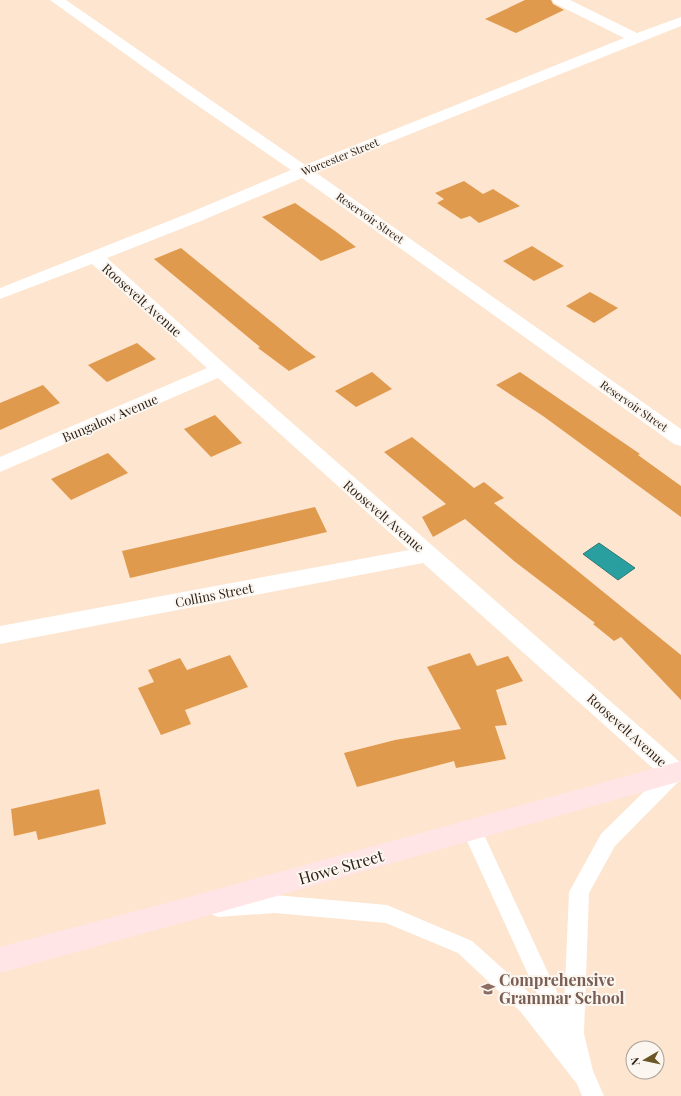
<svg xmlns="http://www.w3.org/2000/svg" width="681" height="1096" font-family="'Playfair Display',serif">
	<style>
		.water { fill: #299f9f; stroke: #2a7976 }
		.building { fill: #e09a4e }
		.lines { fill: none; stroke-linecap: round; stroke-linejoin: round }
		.lane { fill: #fff; fill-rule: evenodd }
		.street { fill: #fff; fill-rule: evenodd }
		.secondary { fill: #ffe5e6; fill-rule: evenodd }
		.labels { text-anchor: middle; stroke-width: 4; stroke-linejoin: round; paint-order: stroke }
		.far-street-label { font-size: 11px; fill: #2c2117; stroke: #fcf6f0 }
		.street-label { font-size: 13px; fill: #2c2117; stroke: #fcf6f0 }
		.near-street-label { font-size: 16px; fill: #2c2117; stroke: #fcf6f0 }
		.near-education-label { font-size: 16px; font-weight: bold; fill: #785e54; stroke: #fcf6f0; text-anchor: start }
	</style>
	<rect width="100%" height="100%" fill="#fde5cf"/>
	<polygon class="water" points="599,543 635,568 618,580 583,554"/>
	<g class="building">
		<polygon points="525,0 551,0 553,4 564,10 516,33 485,19"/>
		<polygon points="464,181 483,194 493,189 520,206 479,223 470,216 461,219 437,203 444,199 435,193"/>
		<polygon points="295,203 335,231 356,247 321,261 262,217"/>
		<polygon points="532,246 564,266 534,281 503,261"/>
		<polygon points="181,248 306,350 316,357 289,371 258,348 260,347 154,259"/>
		<polygon points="590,292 618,308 594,323 566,306"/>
		<polygon points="137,343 156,359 107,382 88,365"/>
		<polygon points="372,372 392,389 356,407 335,391"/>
		<polygon points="520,372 640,454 638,455 681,486 681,517 543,416 496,385"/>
		<polygon points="43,385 60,403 0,430 0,403"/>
		<polygon points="215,415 242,443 211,457 184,429"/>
		<polygon points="412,437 474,488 484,482 504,498 494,503 681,655 681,700 621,637 614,641 593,624 595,623 514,561 465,519 433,537 422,517 446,504 384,452"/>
		<polygon points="108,453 128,473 71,500 51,479"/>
		<polygon points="315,507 327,532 130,578 122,551"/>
		<polygon points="470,653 477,666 508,656 523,681 496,690 507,725 495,726 506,759 456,768 454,761 357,787 344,753 395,740 461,729 427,667"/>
		<polygon points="230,655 248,687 185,710 191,724 161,735 138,688 154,682 148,670 180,658 187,670"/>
		<polygon points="99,789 106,824 38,840 36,831 14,836 11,809"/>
	</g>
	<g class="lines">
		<polygon class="lane" points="675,765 681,768 681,779 615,846 589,893 584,1034 593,1071 604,1096 582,1096 577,1084 520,1011 458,953 386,923 275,913 218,917 211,914 208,908 211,902 218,899 275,895 387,905 472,941 534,997 544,1009 462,830 465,824 472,822 479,824 564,1007 569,892 601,834 668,768"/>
		<polygon class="street" points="50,0 66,0 305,165 624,38 554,3 552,0 570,0 637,33 681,17 681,26 315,172 681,429 681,446 674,444 302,178 201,221 107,258 227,366 681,763 681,781 675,783 666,780 423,563 0,644 0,626 409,550 218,378 0,472 0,457 207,368 92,264 0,299 0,288 189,213 291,170 188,99"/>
		<polygon class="secondary" points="681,761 681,781 185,922 0,973 0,947 185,898"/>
	</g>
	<defs>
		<symbol id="school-bare" viewBox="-9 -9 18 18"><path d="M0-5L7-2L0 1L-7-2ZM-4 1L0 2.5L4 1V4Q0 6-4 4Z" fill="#8d6e63" stroke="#fcf6f0" stroke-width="2.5" paint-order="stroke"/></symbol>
	</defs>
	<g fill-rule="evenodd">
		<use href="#school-bare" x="478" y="979" width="20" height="20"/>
	</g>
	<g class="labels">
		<g class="far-street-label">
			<text transform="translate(340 157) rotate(-22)" y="4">Worcester Street</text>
			<text transform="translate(370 218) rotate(35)" y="4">Reservoir Street</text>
			<text transform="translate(634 406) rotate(35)" y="4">Reservoir Street</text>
		</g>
		<g class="street-label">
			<text transform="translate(142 300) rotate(42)" y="5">Roosevelt Avenue</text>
			<text transform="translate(110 418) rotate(-23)" y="5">Bungalow Avenue</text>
			<text transform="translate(384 516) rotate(41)" y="5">Roosevelt Avenue</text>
			<text transform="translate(214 595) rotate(-11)" y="5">Collins Street</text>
			<text transform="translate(627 730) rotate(42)" y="5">Roosevelt Avenue</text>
		</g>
		<g class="near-street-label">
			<text transform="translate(341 867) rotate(-16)" y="6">Howe Street</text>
		</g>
		<g class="near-education-label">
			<text x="499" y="986">Comprehensive<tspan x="499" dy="18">Grammar School</tspan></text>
		</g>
	</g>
	<g transform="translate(645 1060) rotate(261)"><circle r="19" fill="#fcf6f0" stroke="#a9a199"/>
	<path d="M0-3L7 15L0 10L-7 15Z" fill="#6b5625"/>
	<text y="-6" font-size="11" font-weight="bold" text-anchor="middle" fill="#2c2117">N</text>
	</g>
</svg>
